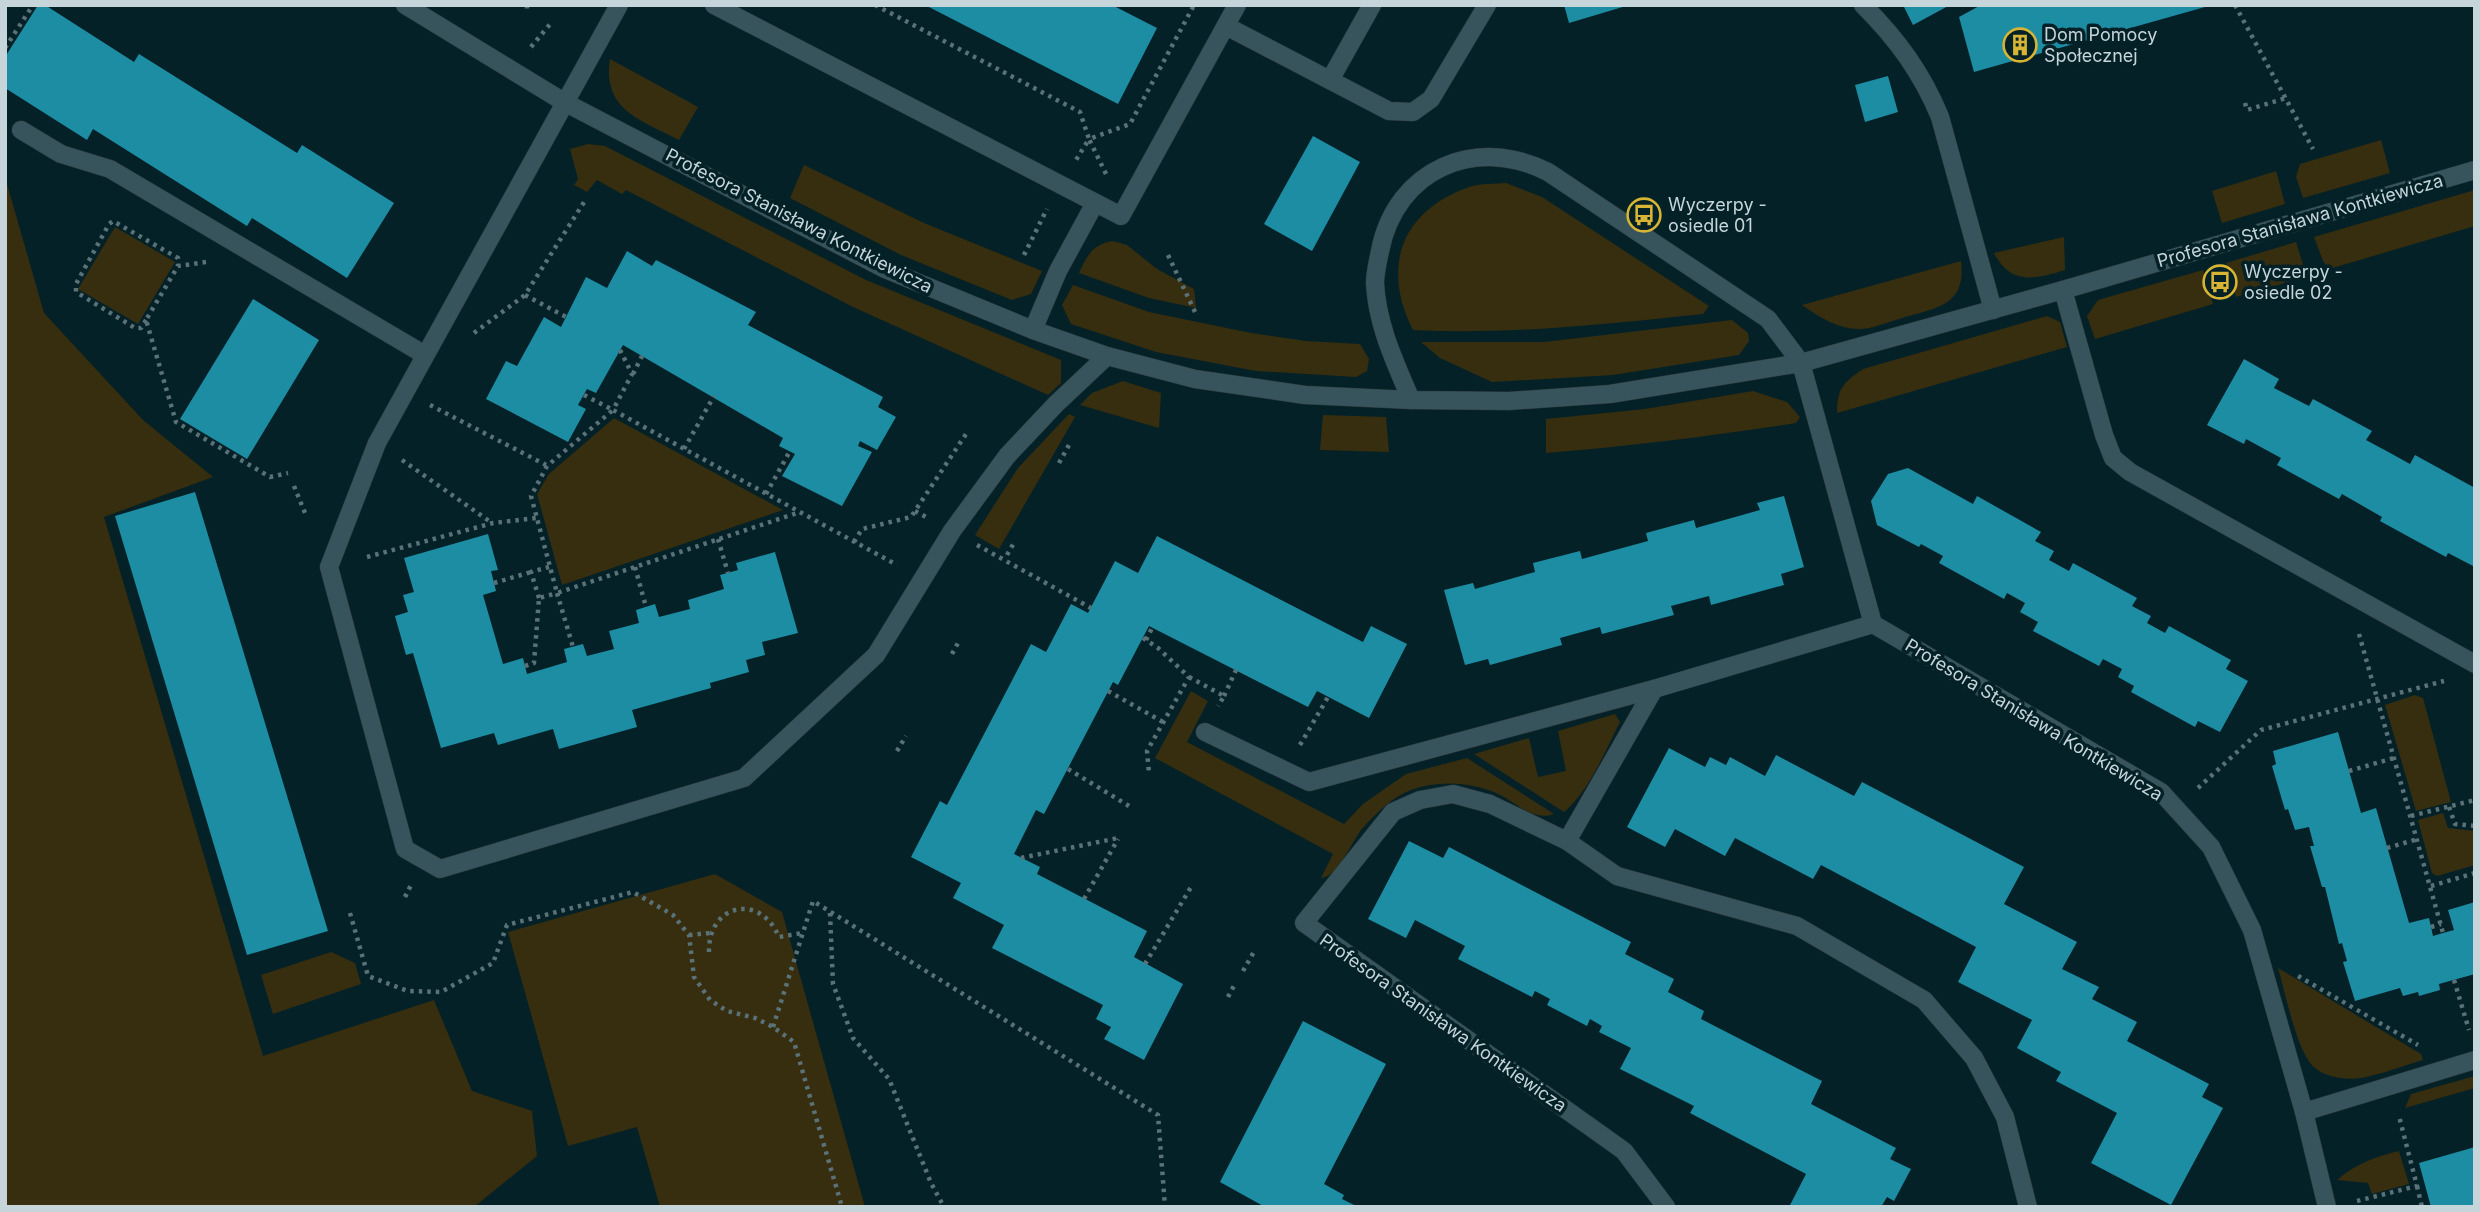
<svg xmlns="http://www.w3.org/2000/svg" width="2480" height="1212" font-family="Inter,sans-serif">
	<style>
		.green { fill: #362e0f }
		.building { fill: #1d8da3 }
		.lines { fill: none; stroke-linecap: round; stroke-linejoin: round }
		.minor-casing { stroke: #2b373b; stroke-width: 19 }
		.path { stroke: #5a7177; stroke-width: 4.5; stroke-dasharray: 3.5 5; stroke-linecap: butt }
		.minor { stroke: #37535b; stroke-width: 18 }
		.labels { text-anchor: middle; stroke-width: 7; stroke-linejoin: round; paint-order: stroke }
		.poi-label { font-size: 18px; fill: #c5d5d9; stroke: #042127; text-anchor: start }
		.street-label { font-size: 18px; fill: #c5d5d9; stroke: #042127 }
	</style>
	<rect width="100%" height="100%" fill="#042127"/>
	<g class="green">
		<path d="M610,59l88,48 -19,33c-38,-20 -77,-30 -69,-81z"/>
		<polygon points="2381,140 2390,173 2303,198 2296,177 2300,164"/>
		<polygon points="588,144 605,146 866,280 1061,360 1061,383 1048,395 853,307 626,190 622,194 597,180 587,192 574,185 578,179 570,149"/>
		<polygon points="804,165 924,223 1042,271 1031,294 1012,300 901,255 790,198"/>
		<polygon points="2276,171 2285,204 2222,223 2212,191"/>
		<polygon points="5,177 44,313 143,420 213,477 104,517 263,1056 434,1000 472,1091 532,1111 537,1156 474,1207 5,1207"/>
		<path d="M1506,183l36,14 167,109 -6,8c-97,10 -193,21 -290,16 -32,-63 -12,-119 56,-143 11,-4 26,-3 37,-4z"/>
		<polygon points="2475,190 2475,226 2329,269 2323,261 2314,237"/>
		<polygon points="115,227 175,262 138,324 78,289"/>
		<path d="M2064,237l1,33c-29,9 -54,16 -71,-17z"/>
		<path d="M1113,241l14,4 30,24 37,20 2,19 -47,-10 -70,-25c8,-18 14,-29 34,-32z"/>
		<polygon points="2296,242 2305,271 2303,278 2236,297 2226,263"/>
		<path d="M1961,261c6,46 -27,47 -62,58 -11,3 -25,9 -37,10 -22,1 -42,-11 -60,-24z"/>
		<polygon points="2203,270 2213,304 2095,339 2087,316 2098,300"/>
		<polygon points="1073,285 1149,312 1251,333 1306,341 1360,344 1369,359 1367,371 1356,377 1256,371 1156,352 1071,324 1062,305"/>
		<path d="M2047,316l13,6 7,25 -230,66c0,-25 6,-30 26,-44z"/>
		<polygon points="1732,320 1748,333 1749,341 1739,355 1613,375 1492,382 1440,358 1421,342 1544,342"/>
		<polygon points="1123,381 1161,393 1159,428 1080,405 1092,393"/>
		<path d="M1753,391l34,11 13,15 -4,6c-83,13 -166,23 -250,30v-34l99,-10z"/>
		<polygon points="1069,414 1075,417 999,549 975,535 1018,468"/>
		<polygon points="1323,415 1386,417 1389,452 1320,450"/>
		<polygon points="614,418 783,510 562,585 537,494 549,474"/>
		<path d="M1191,691l17,10 -21,41 157,82 19,-20 43,-30 61,-16 87,56c-22,8 -39,-13 -58,-21 -26,-11 -57,-13 -85,-3 -19,7 -36,24 -50,40 -10,13 -23,47 -40,48l12,-24 -178,-96z"/>
		<polygon points="2415,695 2423,698 2451,802 2416,811 2385,705"/>
		<path d="M1615,714l5,8c-16,31 -30,68 -56,90l-90,-58 55,-16 9,39 28,-6 -8,-40z"/>
		<polygon points="2443,813 2448,828 2475,831 2475,865 2437,876 2432,873 2418,820"/>
		<polygon points="715,874 782,912 865,1207 660,1207 637,1127 568,1146 508,932"/>
		<polygon points="331,952 355,963 361,984 273,1014 261,975"/>
		<path d="M2278,968l143,86 2,6c-20,6 -41,14 -62,18 -15,2 -34,0 -46,-10 -18,-14 -30,-77 -37,-100z"/>
		<polygon points="2475,1076 2475,1088 2405,1108 2411,1094"/>
		<path d="M2399,1151l10,33 -37,10 -4,-11 -31,-3c18,-16 38,-23 62,-29z"/>
	</g>
	<g class="building">
		<polygon points="38,5 45,5 134,62 139,54 297,153 302,145 394,203 347,278 252,218 247,226 93,129 87,140 5,88 5,57"/>
		<polygon points="925,5 1112,5 1157,28 1118,104"/>
		<polygon points="1564,5 1626,5 1626,6 1569,23"/>
		<polygon points="1903,5 1950,5 1913,25"/>
		<polygon points="1981,5 2204,5 2205,7 1974,72 1959,17"/>
		<polygon points="1888,76 1898,112 1865,122 1855,85"/>
		<polygon points="1313,136 1360,162 1312,251 1264,224"/>
		<polygon points="627,251 652,266 656,260 756,312 748,325 883,397 878,407 896,417 877,450 860,441 858,446 872,452 842,506 782,476 795,454 779,446 783,438 623,345 596,393 587,389 578,405 586,409 568,442 486,399 506,361 517,366 544,317 561,327 586,277 607,288"/>
		<polygon points="253,299 319,340 247,459 180,419"/>
		<polygon points="2244,359 2279,379 2274,388 2309,406 2313,399 2372,431 2366,440 2392,454 2410,464 2415,455 2475,488 2475,567 2448,553 2446,557 2411,538 2380,521 2382,517 2342,494 2339,499 2277,465 2281,458 2246,439 2244,444 2207,425"/>
		<polygon points="1908,468 1973,504 1977,496 2041,532 2035,541 2054,551 2049,560 2069,571 2073,563 2137,598 2132,606 2151,616 2147,623 2165,633 2169,626 2231,660 2226,669 2248,681 2220,732 2198,721 2195,727 2131,692 2134,686 2118,677 2122,669 2103,659 2099,666 2033,631 2038,622 2020,612 2025,603 2007,593 2004,599 1939,563 1943,556 1921,544 1919,547 1877,525 1871,501 1888,474"/>
		<polygon points="195,492 328,931 247,955 115,516"/>
		<polygon points="1784,496 1804,567 1781,574 1784,585 1711,605 1709,596 1671,606 1674,615 1602,634 1600,627 1560,638 1562,645 1490,665 1488,659 1465,665 1444,590 1473,583 1475,589 1535,572 1533,563 1580,551 1582,559 1648,541 1646,533 1694,520 1696,528 1760,510 1757,503"/>
		<polygon points="488,534 498,570 491,571 496,591 483,595 503,664 523,658 527,674 567,662 564,649 583,644 587,656 614,649 609,631 639,623 636,610 655,604 659,617 690,609 688,600 724,589 720,575 738,570 736,563 775,552 798,633 762,642 765,655 746,660 749,672 710,683 711,688 632,710 637,727 559,749 553,729 498,745 494,733 441,748 413,653 406,655 395,616 408,612 403,595 414,592 404,558"/>
		<polygon points="1157,536 1363,642 1371,626 1407,644 1369,718 1317,691 1308,707 1149,626 1118,685 1113,682 1044,814 1036,810 1014,854 1040,867 1037,874 1147,931 1134,957 1183,984 1144,1060 1104,1039 1111,1027 1096,1019 1103,1005 992,948 1004,925 953,898 961,883 911,857 940,801 947,805 1031,644 1046,652 1071,604 1088,613 1115,561 1138,573"/>
		<polygon points="2338,732 2361,813 2376,808 2409,923 2429,918 2433,936 2443,933 2454,930 2448,910 2475,902 2475,974 2439,984 2440,990 2419,996 2418,992 2403,996 2400,988 2355,1001 2343,962 2347,961 2342,943 2339,944 2325,887 2322,887 2310,846 2314,846 2309,827 2295,830 2288,809 2285,810 2272,766 2276,764 2273,751"/>
		<polygon points="1669,748 1705,767 1710,757 1726,765 1730,757 1765,776 1776,755 1854,796 1862,782 2024,867 2004,904 2077,942 2062,969 2099,987 2092,999 2137,1022 2127,1041 2209,1084 2202,1097 2223,1108 2171,1205 2091,1163 2117,1113 2056,1081 2061,1072 2017,1048 2032,1020 1958,982 1976,947 1821,865 1813,879 1735,838 1725,856 1675,829 1665,847 1627,827"/>
		<polygon points="1409,841 1443,858 1449,847 1631,942 1625,954 1674,979 1668,992 1704,1011 1701,1019 1822,1081 1811,1104 1896,1148 1890,1159 1911,1169 1894,1201 1887,1197 1881,1207 1789,1207 1806,1174 1690,1113 1694,1106 1620,1069 1631,1048 1599,1032 1602,1026 1590,1019 1587,1026 1547,1005 1550,999 1535,991 1532,997 1458,959 1465,946 1415,920 1406,938 1368,919"/>
		<polygon points="1303,1021 1386,1064 1324,1184 1344,1195 1342,1199 1358,1207 1265,1207 1220,1182"/>
		<polygon points="2475,1147 2475,1207 2431,1207 2419,1163"/>
	</g>
	<g class="lines">
		<defs>
			<g id="minor">
				<polyline points="405,5 564,102 885,269 1033,330 1107,356 1195,379 1305,395 1411,400 1509,401 1610,394 1801,363 2063,290 2475,170"/>
				<polyline points="619,5 377,443 329,567 405,849 440,869 744,778 876,655 952,531 1007,456 1056,404 1107,356"/>
				<polyline points="714,5 1121,216 1237,5"/>
				<path d="M1863,5c34,34 59,68 77,112l53,193"/>
				<polyline points="1226,26 1389,111 1413,112 1431,99 1487,5"/>
				<polyline points="1330,80 1372,5"/>
				<polyline points="21,130 61,154 110,169 425,355"/>
				<polyline points="2063,290 2104,435 2113,458 2130,472 2475,664"/>
				<polyline points="1033,330 1058,271 1095,203"/>
				<path d="M1411,400c-16,-38 -34,-75 -36,-117 0,-10 3,-22 5,-32 16,-82 96,-116 168,-79l220,147 33,44 72,261 288,168 50,55 41,83 52,182"/>
				<polyline points="1205,732 1309,782 1654,689 1873,624"/>
				<polyline points="1567,841 1654,689"/>
				<polyline points="1666,1207 1624,1151 1304,923 1393,812 1420,800 1453,794 1490,804 1567,841 1617,876 1797,926 1924,1000 1974,1058 2005,1117 2028,1207"/>
				<polyline points="2327,1207 2304,1112 2475,1060"/>
			</g>
		</defs>
		<use href="#minor" class="minor-casing"/>
		<g class="path">
			<polyline points="527,5 527,10"/>
			<polyline points="875,5 1080,112 1089,139 1076,160"/>
			<polyline points="2235,5 2313,149"/>
			<polyline points="531,47 551,23"/>
			<polyline points="5,48 33,5"/>
			<polyline points="2245,103 2247,110 2286,98"/>
			<polyline points="1106,174 1089,139 1130,124 1194,5"/>
			<polyline points="1024,255 1047,209"/>
			<polyline points="1168,255 1196,314"/>
			<polyline points="206,262 178,266 146,320 176,422 270,477 288,473"/>
			<polyline points="525,295 566,317"/>
			<polyline points="146,320 141,328 135,328 76,292 76,284 109,224 113,221 178,258 178,266"/>
			<polyline points="474,333 525,295 586,199"/>
			<polyline points="620,350 632,374 613,410 897,565"/>
			<polyline points="633,374 642,356"/>
			<polyline points="584,395 613,410 547,466 531,496 557,593 800,512"/>
			<polyline points="430,405 546,465"/>
			<polyline points="684,449 714,396"/>
			<polyline points="402,460 492,523"/>
			<polyline points="1059,463 1069,445"/>
			<polyline points="294,486 305,513"/>
			<polyline points="766,494 790,451"/>
			<polyline points="915,511 926,517"/>
			<polyline points="718,539 728,573"/>
			<polyline points="854,542 862,529 911,517 966,434"/>
			<polyline points="977,545 1091,608"/>
			<polyline points="1007,555 1015,541"/>
			<polyline points="367,557 493,523 536,518"/>
			<polyline points="635,567 646,607"/>
			<polyline points="494,583 531,572"/>
			<polyline points="539,598 531,572 549,567"/>
			<polyline points="2359,634 2443,933"/>
			<polyline points="1143,638 1158,648 1189,677 1147,751 1149,773"/>
			<polyline points="1146,640 1152,628"/>
			<polyline points="952,654 958,643"/>
			<polyline points="525,666 534,663 539,598 557,593 573,647"/>
			<polyline points="1189,677 1224,696 1218,706"/>
			<polyline points="1108,691 1163,722"/>
			<polyline points="1224,696 1236,670"/>
			<polyline points="1300,745 1328,697"/>
			<polyline points="897,751 906,736"/>
			<polyline points="1068,769 1129,806"/>
			<polyline points="2349,771 2394,758"/>
			<polyline points="2198,788 2261,730 2444,681"/>
			<polyline points="2449,807 2455,824 2475,826"/>
			<polyline points="2411,816 2475,800"/>
			<polyline points="2387,848 2418,839"/>
			<polyline points="1021,858 1118,838"/>
			<polyline points="2431,886 2475,873"/>
			<polyline points="405,897 411,885"/>
			<polyline points="1084,899 1118,839"/>
			<polyline points="350,913 368,976 408,991 441,992 493,963 507,925 633,892 673,915 689,935 694,977 710,1000 727,1011 755,1018 773,1027 794,1042 842,1207"/>
			<polyline points="830,913 833,984 853,1038 889,1079 931,1183 944,1207"/>
			<polyline points="2431,927 2441,924"/>
			<polyline points="689,935 710,933"/>
			<path d="M709,952c-1,-48 51,-60 70,-15l23,-4"/>
			<polyline points="1145,964 1191,887"/>
			<polyline points="1243,971 1255,950"/>
			<polyline points="2298,976 2418,1045"/>
			<polyline points="2454,980 2469,1030"/>
			<polyline points="1228,997 1236,982"/>
			<polyline points="773,1027 813,901 1158,1115 1165,1207"/>
			<polyline points="2417,1186 2422,1207"/>
			<polyline points="2357,1201 2417,1186 2399,1116"/>
		</g>
		<use href="#minor" class="minor"/>
	</g>
	<defs>
		<symbol id="building-ring" viewBox="-11 -11 22 22"><circle r="9.5" fill="#042127" stroke="#d7b434" stroke-width="1.5"/><path d="M-4-6H4V6H1V3H-1V6H-4ZM-2.5-4.3h1.7v1.8h-1.7ZM.8-4.3h1.7v1.8H.8ZM-2.5-1h1.7V.8h-1.7ZM.8-1h1.7V.8H.8Z" fill="#d7b434"/></symbol>
		<symbol id="bus-ring" viewBox="-11 -11 22 22"><circle r="9.5" fill="#042127" stroke="#d7b434" stroke-width="1.5"/><path d="M-5-6H5V4H4V6H2V4H-2V6H-4V4H-5ZM-3.5-4V0h7V-4ZM-3.5 1.2v1.5H-2V1.2ZM2 1.2v1.5H3.5V1.2Z" fill="#d7b434"/></symbol>
	</defs>
	<g fill-rule="evenodd">
		<use href="#building-ring" x="2001" y="26" width="38" height="38"/>
		<use href="#bus-ring" x="1625" y="196" width="38" height="38"/>
		<use href="#bus-ring" x="2201" y="263" width="38" height="38"/>
	</g>
	<g class="labels">
		<g class="poi-label">
			<text x="2044" y="41">Dom Pomocy<tspan x="2044" dy="21">Społecznej</tspan></text>
			<text x="1668" y="211">Wyczerpy -<tspan x="1668" dy="21">osiedle 01</tspan></text>
			<text x="2244" y="278">Wyczerpy -<tspan x="2244" dy="21">osiedle 02</tspan></text>
		</g>
		<g class="street-label">
			<text transform="translate(799 221) rotate(27)" y="6">Profesora Stanisława Kontkiewicza</text>
			<text transform="translate(2300 221) rotate(-16)" y="6">Profesora Stanisława Kontkiewicza</text>
			<text transform="translate(2034 720) rotate(31)" y="6">Profesora Stanisława Kontkiewicza</text>
			<text transform="translate(1443 1023) rotate(35)" y="6">Profesora Stanisława Kontkiewicza</text>
		</g>
	</g>
	<rect width="2480" height="1212" fill="none" stroke="#c5d5d9" stroke-width="14"/>
</svg>
